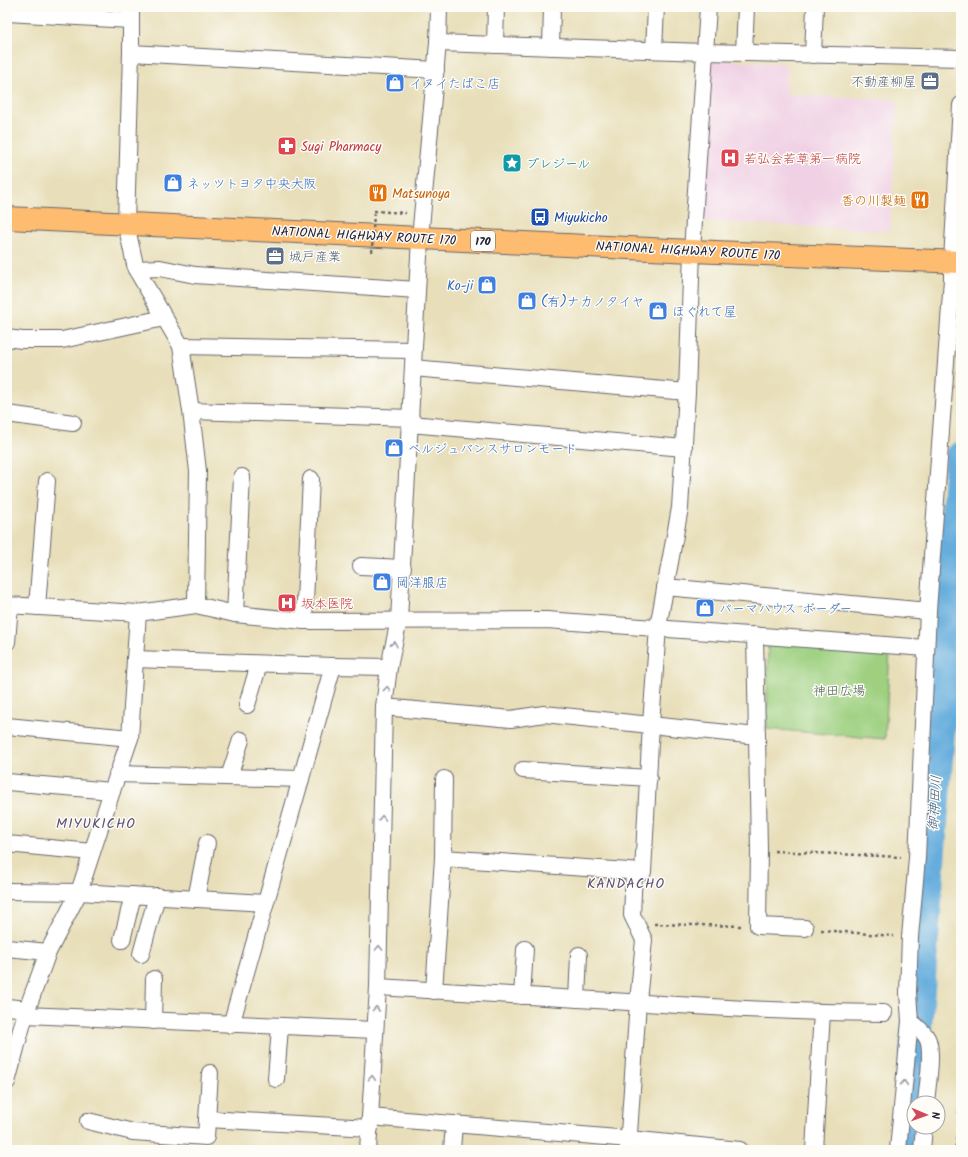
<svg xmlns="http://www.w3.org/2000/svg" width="968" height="1157" font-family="Kalam,'Klee One',sans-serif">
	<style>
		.built { fill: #f0d0e4 }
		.green { fill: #9ed080; stroke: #60795e }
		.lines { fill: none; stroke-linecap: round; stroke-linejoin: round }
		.river { stroke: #66addd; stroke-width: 31 }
		.minor-casing { stroke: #676467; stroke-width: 18 }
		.highway-casing { stroke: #676467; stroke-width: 24 }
		.path { stroke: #676467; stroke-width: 2.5; stroke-dasharray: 3 3; stroke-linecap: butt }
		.minor { stroke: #fff; stroke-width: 16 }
		.highway { stroke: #fdbc70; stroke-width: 22 }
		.rail { stroke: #22223b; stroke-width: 3; stroke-dasharray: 6 3; stroke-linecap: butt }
		.path-bridge { stroke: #676467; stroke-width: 2.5; stroke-dasharray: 3 3; stroke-linecap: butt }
		.oneway { stroke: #9c9ca7 }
		.labels { text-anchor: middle; stroke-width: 3; stroke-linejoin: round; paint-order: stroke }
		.shield { fill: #fdfcf7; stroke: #646373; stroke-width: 1 }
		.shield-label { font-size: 12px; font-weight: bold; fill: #22223b }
		.service-label { font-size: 13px; fill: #4e5e75; stroke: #fdfcf7; text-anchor: end }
		.shop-label { font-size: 13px; fill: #366cbe; stroke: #fdfcf7; text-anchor: start }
		.health-label { font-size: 13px; fill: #be3a42; stroke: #fdfcf7; text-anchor: start }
		.culture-label { font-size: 13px; fill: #0d838f; stroke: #fdfcf7; text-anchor: start }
		.food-label { font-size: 13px; fill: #c56008; stroke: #fdfcf7; text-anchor: start }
		.transit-label { font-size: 13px; fill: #164399; stroke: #fdfcf7; text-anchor: start }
		.street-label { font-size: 13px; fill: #22223b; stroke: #fdfcf7 }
		.park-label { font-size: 13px; fill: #4d5f53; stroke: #fdfcf7 }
		.water-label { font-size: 14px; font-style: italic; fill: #3d5a7c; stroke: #fdfcf7 }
		.neighbourhood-label { font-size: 14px; letter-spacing: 1px; fill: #5f5278; stroke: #fdfcf7 }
	</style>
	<rect width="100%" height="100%" fill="#fdfcf7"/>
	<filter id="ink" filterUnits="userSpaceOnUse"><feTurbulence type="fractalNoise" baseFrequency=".025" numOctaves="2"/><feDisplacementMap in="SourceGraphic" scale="8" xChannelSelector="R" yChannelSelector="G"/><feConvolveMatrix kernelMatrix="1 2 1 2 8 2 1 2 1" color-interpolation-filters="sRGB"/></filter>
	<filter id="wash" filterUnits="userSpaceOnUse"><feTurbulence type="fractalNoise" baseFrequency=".012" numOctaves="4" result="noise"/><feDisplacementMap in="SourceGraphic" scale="16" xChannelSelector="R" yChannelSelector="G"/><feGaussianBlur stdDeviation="0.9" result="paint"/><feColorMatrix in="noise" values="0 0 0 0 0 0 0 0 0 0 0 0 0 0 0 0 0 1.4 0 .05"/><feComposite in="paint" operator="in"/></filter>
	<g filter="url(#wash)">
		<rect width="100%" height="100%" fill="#e8dfba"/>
		<polygon class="built" points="710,60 787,64 786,94 897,100 890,231 702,221"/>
		<polygon class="green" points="768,640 890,651 885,739 767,729"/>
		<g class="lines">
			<polyline class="river" points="907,1150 961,457"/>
		</g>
	</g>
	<g filter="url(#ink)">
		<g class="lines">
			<defs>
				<g id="minor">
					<polyline points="131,7 131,53 126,224 136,269 181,346 191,411 198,471 196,605"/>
					<polyline points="7,13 130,20"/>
					<polyline points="438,43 705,52 961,58"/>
					<polyline points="495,45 496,7"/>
					<polyline points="551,47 552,7"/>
					<polyline points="654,50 656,7"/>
					<polyline points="131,53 436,70"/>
					<polyline points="744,53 746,7"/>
					<polyline points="813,55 815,7"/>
					<polyline points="136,269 160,268 195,275 417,290"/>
					<polyline points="7,338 22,340 62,340 164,318"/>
					<polyline points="181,346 413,350"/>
					<polyline points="413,368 687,392"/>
					<polyline points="191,411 411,418"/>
					<polyline points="7,414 73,423"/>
					<polyline points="410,424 684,448"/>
					<polyline points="361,566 403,568"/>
					<polyline points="665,587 928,611"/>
					<polyline points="7,605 138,613 196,605 235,614 304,621 547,620 926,648"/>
					<polyline points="37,607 47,481"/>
					<polyline points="235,614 242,477"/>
					<polyline points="304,621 311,479"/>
					<polyline points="755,635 757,736"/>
					<polyline points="7,642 10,605"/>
					<polyline points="135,659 333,666 389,667"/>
					<polyline points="247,705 259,664"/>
					<polyline points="384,707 511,719 544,714 757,736 759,850 758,926 805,928"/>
					<polyline points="7,726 130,738"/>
					<polyline points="523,770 649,778"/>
					<polyline points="117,774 301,779"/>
					<polyline points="229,777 241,740"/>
					<polyline points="7,782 112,791"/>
					<polyline points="7,844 92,852"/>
					<polyline points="443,858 444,779"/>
					<polyline points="7,891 79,892 265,903"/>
					<polyline points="196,899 207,843"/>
					<polyline points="122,940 133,895"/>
					<polyline points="7,948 48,952"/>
					<polyline points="141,954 157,896"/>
					<polyline points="378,987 745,1009 822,1012 814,1150"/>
					<polyline points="434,991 443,858 643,872 651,724 658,627 680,508 687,392 692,251 708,7"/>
					<polyline points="522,996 525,949"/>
					<polyline points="577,999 579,955"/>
					<polyline points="7,1007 28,1009"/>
					<polyline points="822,1012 884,1013"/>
					<polyline points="25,1015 375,1030"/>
					<polyline points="153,1021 154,979"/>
					<path d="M910,1021c5,4 14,11 17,17 7,12 0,50 -1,65"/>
					<polyline points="231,1025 333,666"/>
					<polyline points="276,1079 280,1027"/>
					<polyline points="7,1082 25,1015 48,952 79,892 112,791 130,738 138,613"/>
					<polyline points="370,1117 629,1139 740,1150"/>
					<polyline points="207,1119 370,1128"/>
					<polyline points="88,1121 133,1132 206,1137 210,1073"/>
					<polyline points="628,1148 638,1002 644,940 632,915 634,872"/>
					<polyline points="368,1150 378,987 384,707 389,667 399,620 420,238 438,43 439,7"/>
					<polyline points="452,1150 454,1124"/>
					<polyline points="898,1150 910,1021 908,993 910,937 917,858 928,611 952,279 952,261 961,105"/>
					<polyline points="922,1150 924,1127"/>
				</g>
				<polyline id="highway" points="7,218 692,251 961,262"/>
			</defs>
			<use href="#minor" class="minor-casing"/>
			<use href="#highway" class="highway-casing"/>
			<g class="path">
				<polyline points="374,211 406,213"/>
				<polyline points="774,851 901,857"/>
				<polyline points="654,924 743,926"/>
				<polyline points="821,930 894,936"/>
			</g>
			<use href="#minor" class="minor"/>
			<use href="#highway" class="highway"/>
			<polyline class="rail" points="956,1150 961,1090"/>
			<polyline class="path-bridge" points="372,252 374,211"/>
		</g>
		<defs><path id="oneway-chevron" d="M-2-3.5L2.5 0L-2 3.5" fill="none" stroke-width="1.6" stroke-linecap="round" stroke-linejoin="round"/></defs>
		<g class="oneway">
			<use href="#oneway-chevron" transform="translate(394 644) rotate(-77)"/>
			<use href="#oneway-chevron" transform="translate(387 689) rotate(-84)"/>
			<use href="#oneway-chevron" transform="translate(382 818) rotate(-89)"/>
			<use href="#oneway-chevron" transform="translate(379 948) rotate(-89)"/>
			<use href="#oneway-chevron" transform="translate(376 1009) rotate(-86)"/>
			<use href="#oneway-chevron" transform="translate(372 1078) rotate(-87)"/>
			<use href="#oneway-chevron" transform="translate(904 1083) rotate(-85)"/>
		</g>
	</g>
	<defs>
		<symbol id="office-square" viewBox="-11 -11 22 22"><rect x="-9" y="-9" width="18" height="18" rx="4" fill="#5c6f8a" stroke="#fdfcf7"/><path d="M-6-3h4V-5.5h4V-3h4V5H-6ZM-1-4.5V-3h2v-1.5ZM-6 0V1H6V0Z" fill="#fff"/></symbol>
		<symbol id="shop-square" viewBox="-11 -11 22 22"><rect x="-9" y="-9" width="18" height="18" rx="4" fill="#3f7fe0" stroke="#fdfcf7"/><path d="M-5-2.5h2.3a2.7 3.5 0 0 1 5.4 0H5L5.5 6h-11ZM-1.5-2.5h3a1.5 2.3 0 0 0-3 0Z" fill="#fff"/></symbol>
		<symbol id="pharmacy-square" viewBox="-11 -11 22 22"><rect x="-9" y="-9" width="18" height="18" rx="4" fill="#e0444e" stroke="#fdfcf7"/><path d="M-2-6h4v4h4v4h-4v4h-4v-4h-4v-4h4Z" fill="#fff"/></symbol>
		<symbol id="hospital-square" viewBox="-11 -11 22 22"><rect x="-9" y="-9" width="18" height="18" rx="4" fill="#e0444e" stroke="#fdfcf7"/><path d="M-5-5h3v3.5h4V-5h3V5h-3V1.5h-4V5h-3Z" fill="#fff"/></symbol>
		<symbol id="sight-square" viewBox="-11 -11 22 22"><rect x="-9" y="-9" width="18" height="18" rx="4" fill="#0f9aa8" stroke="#fdfcf7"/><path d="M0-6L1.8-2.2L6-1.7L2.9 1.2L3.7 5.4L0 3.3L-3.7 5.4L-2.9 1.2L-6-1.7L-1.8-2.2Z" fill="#fff"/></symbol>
		<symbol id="restaurant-square" viewBox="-11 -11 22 22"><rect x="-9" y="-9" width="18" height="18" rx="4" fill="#e8710a" stroke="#fdfcf7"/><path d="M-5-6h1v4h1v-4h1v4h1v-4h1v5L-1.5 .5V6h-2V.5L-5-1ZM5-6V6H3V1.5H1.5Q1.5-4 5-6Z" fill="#fff"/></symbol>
		<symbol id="bus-square" viewBox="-11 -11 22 22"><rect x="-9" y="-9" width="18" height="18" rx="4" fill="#1a4fb4" stroke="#fdfcf7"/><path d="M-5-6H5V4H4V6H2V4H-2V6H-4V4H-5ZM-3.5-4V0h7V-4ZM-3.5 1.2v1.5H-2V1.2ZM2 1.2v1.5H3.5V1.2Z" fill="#fff"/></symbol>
	</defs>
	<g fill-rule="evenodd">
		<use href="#office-square" x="919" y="70" width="22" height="22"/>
		<use href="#shop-square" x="384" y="72" width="22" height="22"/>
		<use href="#pharmacy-square" x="276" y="135" width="22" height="22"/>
		<use href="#hospital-square" x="719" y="147" width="22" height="22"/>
		<use href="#sight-square" x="501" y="152" width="22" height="22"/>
		<use href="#shop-square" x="162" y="172" width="22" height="22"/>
		<use href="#restaurant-square" x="367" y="182" width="22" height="22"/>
		<use href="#restaurant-square" x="909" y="189" width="22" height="22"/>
		<use href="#bus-square" x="529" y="206" width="22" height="22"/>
		<use href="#office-square" x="264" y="245" width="22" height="22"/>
		<use href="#shop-square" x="476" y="274" width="22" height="22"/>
		<use href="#shop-square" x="516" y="290" width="22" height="22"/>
		<use href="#shop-square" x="647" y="300" width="22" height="22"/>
		<use href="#shop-square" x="383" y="437" width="22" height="22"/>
		<use href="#shop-square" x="371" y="571" width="22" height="22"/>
		<use href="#hospital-square" x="276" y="592" width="22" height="22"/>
		<use href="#shop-square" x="694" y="597" width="22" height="22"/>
	</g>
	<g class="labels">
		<rect class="shield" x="471" y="231" width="24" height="20" rx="3"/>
		<g class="shield-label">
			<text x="483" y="245">170</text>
		</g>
		<g class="service-label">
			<text x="916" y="86">不動産柳屋</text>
			<text x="289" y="261" text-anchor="start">城戸産業</text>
		</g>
		<g class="shop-label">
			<text x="409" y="88">イヌイたばこ店</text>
			<text x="187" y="188">ネッツトヨタ中央大阪</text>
			<text x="473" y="290" text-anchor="end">Ko-ji</text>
			<text x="541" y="306">(有)ナカノタイヤ</text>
			<text x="672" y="316">ほぐれて屋</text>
			<text x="408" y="453">ベルジュバンスサロンモード</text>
			<text x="396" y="587">岡洋服店</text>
			<text x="719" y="613">パーマハウス ボーダー</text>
		</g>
		<g class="health-label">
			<text x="301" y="151">Sugi Pharmacy</text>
			<text x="744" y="163">若弘会若草第一病院</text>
			<text x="301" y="608">坂本医院</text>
		</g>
		<g class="culture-label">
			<text x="526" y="168">プレジール</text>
		</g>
		<g class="food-label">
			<text x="392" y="198">Matsunoya</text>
			<text x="906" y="205" text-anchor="end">香の川製麺</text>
		</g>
		<g class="transit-label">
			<text x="554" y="222">Miyukicho</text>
		</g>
		<g class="street-label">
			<text transform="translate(364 235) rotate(3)" y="5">NATIONAL HIGHWAY ROUTE 170</text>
			<text transform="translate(688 250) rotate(3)" y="5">NATIONAL HIGHWAY ROUTE 170</text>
		</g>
		<g class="park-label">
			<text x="839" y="695">神田広場</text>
		</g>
		<g class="water-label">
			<text transform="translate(934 803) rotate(-86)" y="5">御神田川</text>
		</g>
		<g class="neighbourhood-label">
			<text x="96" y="828">MIYUKICHO</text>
			<text x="626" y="888">KANDACHO</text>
		</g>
	</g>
	<rect width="968" height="1157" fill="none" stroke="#fdfcf7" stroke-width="24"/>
	<g transform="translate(926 1115) rotate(92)"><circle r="19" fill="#fdfcf7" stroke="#a5a5ac"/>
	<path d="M0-3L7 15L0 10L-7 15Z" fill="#d1495b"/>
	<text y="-6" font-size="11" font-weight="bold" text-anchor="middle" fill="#22223b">N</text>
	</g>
</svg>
